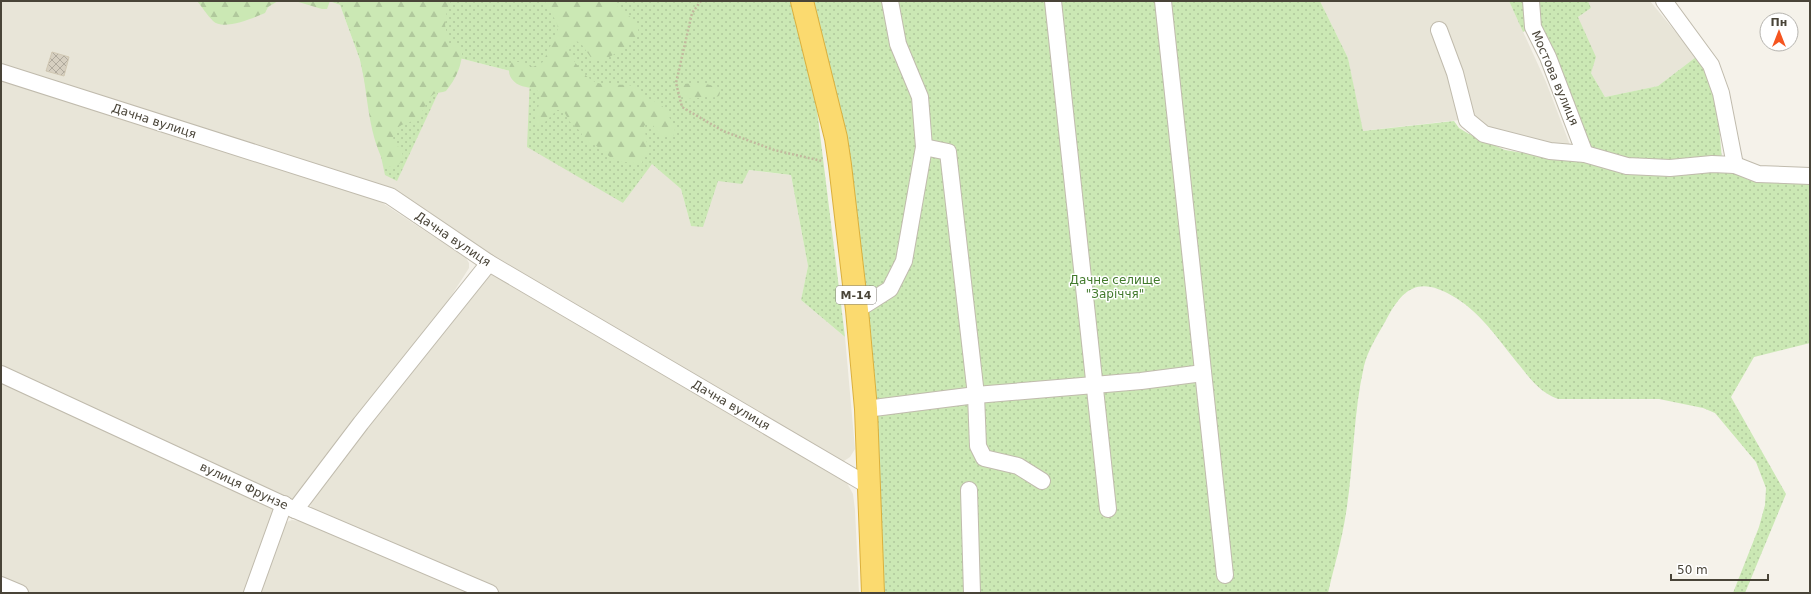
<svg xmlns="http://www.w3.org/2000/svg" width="1811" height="594" font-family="'DejaVu Sans',sans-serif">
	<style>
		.residential { fill: #e8e5d8 }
		.grass { fill: url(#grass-dots) }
		.forest { fill: url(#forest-firs) }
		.building { fill: url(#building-cross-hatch); stroke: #d1c8b3 }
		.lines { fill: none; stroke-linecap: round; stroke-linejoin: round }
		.minor-casing { stroke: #c0bbad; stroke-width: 18 }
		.highway-casing { stroke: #dbb03e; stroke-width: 24 }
		.path { stroke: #c2b99e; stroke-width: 2.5; stroke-dasharray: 2 2; stroke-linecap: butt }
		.minor { stroke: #fff; stroke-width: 16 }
		.highway { stroke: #fbda6f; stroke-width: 22 }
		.labels { text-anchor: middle; stroke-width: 3; stroke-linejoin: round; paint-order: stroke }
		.shield { fill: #fff; stroke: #807c74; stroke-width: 1 }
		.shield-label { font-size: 11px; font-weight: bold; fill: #494438 }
		.street-label { font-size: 12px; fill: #494438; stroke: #fff }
		.park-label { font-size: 12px; fill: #427a2c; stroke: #fff }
	</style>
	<defs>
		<pattern id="grass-dots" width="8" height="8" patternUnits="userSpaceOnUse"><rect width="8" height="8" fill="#cbe8b4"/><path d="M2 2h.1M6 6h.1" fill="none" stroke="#b0c89c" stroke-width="1.8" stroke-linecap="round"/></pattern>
		<pattern id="forest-firs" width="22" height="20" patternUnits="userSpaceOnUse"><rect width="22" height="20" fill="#cbe8b4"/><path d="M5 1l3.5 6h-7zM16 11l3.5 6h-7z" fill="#b0c89c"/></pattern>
		<pattern id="building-cross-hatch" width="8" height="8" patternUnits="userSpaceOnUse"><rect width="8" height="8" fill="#d6cfc0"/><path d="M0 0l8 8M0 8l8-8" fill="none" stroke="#b0aa9d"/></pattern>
	</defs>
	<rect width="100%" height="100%" fill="#f5f2ea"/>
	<g class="residential">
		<polygon points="1,1 329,1 340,5 360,60 397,180 455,57 530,76 623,203 652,163 681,189 691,226 718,181 748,170 791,175 808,266 801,300 845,337 855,449 850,457 838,465 391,199 1,70"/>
		<polygon points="1320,1 1509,1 1546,82 1572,150 1463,126 1459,120 1362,131 1348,58"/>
		<polygon points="1588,1 1650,1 1696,57 1658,86 1605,97 1591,73 1578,17 1591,8"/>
		<polygon points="1,81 372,196 466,258 469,263 469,268 427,334 293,502 1,370"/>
		<polygon points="486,271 847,483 853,494 855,510 859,593 498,593 314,512 310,505 310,499"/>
		<polygon points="1,379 272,504 275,512 248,593 1,593"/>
		<polygon points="292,520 308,522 473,593 256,593 284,523"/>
	</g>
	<g class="grass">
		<polygon points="329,1 791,1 817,110 845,337 801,300 808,266 791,175 749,170 742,184 718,181 703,227 691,226 681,189 652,164 623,203 527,147 530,76 455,57 397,181 385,175 360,60 340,5"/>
		<path d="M812,1h70l11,43 21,47 4,13v35l-10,50 10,1 7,-50 -1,-38 -9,-28 -15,-33 -9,-40h429l28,57 15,73 91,-10 5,7 10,6 36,16 18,3 32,1 49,14 44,5 38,-4h34l9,2 20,9 61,2v161l-56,14 -23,40 55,97 -41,99h-12l26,-66 6,-22 1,-17 -10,-26 -41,-49 -12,-5 -44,-9h-101c-17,-6 -27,-19 -38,-33 -20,-24 -38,-52 -64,-68 -37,-23 -53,-11 -71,24 -8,14 -17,28 -21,44 -11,48 -10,98 -18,147 -4,27 -12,54 -18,80h-449c-5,-162 -12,-326 -43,-486 -7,-36 -16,-71 -24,-106z"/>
		<polygon points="1509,1 1588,1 1591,8 1578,17 1596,57 1591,73 1605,97 1658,86 1696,57 1710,78 1718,114 1722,160 1720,162 1587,158 1549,81 1527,30 1523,32"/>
	</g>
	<g class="forest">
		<path d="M197,1h81l-10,6 -3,6c-12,5 -42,18 -52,8 -6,-6 -11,-14 -16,-20z"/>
		<polygon points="295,1 330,1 327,9 322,9"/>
		<path d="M344,1h107l-4,8 -2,16 4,18 9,2 4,3c1,16 -6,31 -16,43 -4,2 -9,1 -12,3 -9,5 -9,17 -16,23 -10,10 -20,2 -25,21 4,10 17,17 5,27 -4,3 -8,2 -12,1 -21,-36 -17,-80 -29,-119 -4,-15 -16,-30 -13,-46z"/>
		<path d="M545,1h69c5,10 12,12 20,19 17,17 -21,34 -31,41l-11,-2 -10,-14 -6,-4 -8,3 -2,5c8,11 18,30 32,34 22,6 35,-7 50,17l11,2 8,10 8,18 -2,6 -11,1 -10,-13h-6l-2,2 4,23 -6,14c-7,1 -27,-2 -32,-6 -9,-7 -13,-13 -24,-15l-6,-11 -10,-9 -7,-12h-6l-15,15 -6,-2c-2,-12 10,-25 -1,-35 -3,-1 -6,0 -9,-1 -13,-2 -22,-14 -14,-25h7l14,5 10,-5 15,-33c0,-10 -11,-18 -13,-28z"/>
		<path d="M702,83l16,4 2,6 -1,3c-4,2 -9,1 -13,1 -12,1 -26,7 -28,-11l2,-2z"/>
	</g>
	<polygon class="building" points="52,52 69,57 64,76 46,71"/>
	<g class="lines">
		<defs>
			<g id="minor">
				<polyline points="1053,1 1108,509"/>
				<polyline points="1163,1 1225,575"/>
				<polyline points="1531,1 1533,27 1548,57 1585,154"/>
				<polyline points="1664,1 1711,65 1721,93 1735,165"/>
				<polyline points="1439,30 1455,73 1467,120 1484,134 1550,151 1585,154 1627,166 1670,168 1712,164 1735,165 1758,174 1810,176"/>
				<polyline points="1,72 390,196 489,263 869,486"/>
				<polyline points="924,147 948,152 976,395 978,446 984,458 1018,466 1042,481"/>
				<polyline points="857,310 890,289 904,261 924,147 920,97 898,44 890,1"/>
				<polyline points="1,374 295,510 490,593"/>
				<polyline points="866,409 976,395 1141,381 1203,373"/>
				<polyline points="969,490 972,593"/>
				<polyline points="295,510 361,423 489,263"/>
				<polyline points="1,585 20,593"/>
				<polyline points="252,593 284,504"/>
			</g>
			<polyline id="highway" points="802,1 836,138 840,165 857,310 866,409 873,593"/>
		</defs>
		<use href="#minor" class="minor-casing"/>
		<use href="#highway" class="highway-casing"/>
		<polyline class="path" points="701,1 692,13 676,83 682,107 723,131 774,150 822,161"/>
		<use href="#minor" class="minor"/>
		<use href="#highway" class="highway"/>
	</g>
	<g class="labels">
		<rect class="shield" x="836" y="286" width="40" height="18" rx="3"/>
		<g class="shield-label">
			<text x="856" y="299">М-14</text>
		</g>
		<g class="street-label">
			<text transform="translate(1555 78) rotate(67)" y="4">Мостова вулиця</text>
			<text transform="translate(154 121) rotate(18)" y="4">Дачна вулиця</text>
			<text transform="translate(453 239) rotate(34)" y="4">Дачна вулиця</text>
			<text transform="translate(731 405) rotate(30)" y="4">Дачна вулиця</text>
			<text transform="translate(244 486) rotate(25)" y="4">вулиця Фрунзе</text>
		</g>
		<g class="park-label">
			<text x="1115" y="284">Дачне селище<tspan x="1115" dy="14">"Заріччя"</tspan></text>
		</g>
	</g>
	<rect width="1811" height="594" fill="none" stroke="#494438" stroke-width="4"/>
	<g transform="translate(1779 32)"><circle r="19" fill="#ffffff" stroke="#b6b4af"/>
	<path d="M0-3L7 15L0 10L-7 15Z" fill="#f55520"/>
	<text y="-6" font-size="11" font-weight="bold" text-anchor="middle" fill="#494438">Пн</text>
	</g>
	<path d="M1671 574v6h97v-6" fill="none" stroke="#494438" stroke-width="2"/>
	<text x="1677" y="574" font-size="12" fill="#494438" stroke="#ffffff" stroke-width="3" paint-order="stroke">50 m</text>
</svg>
